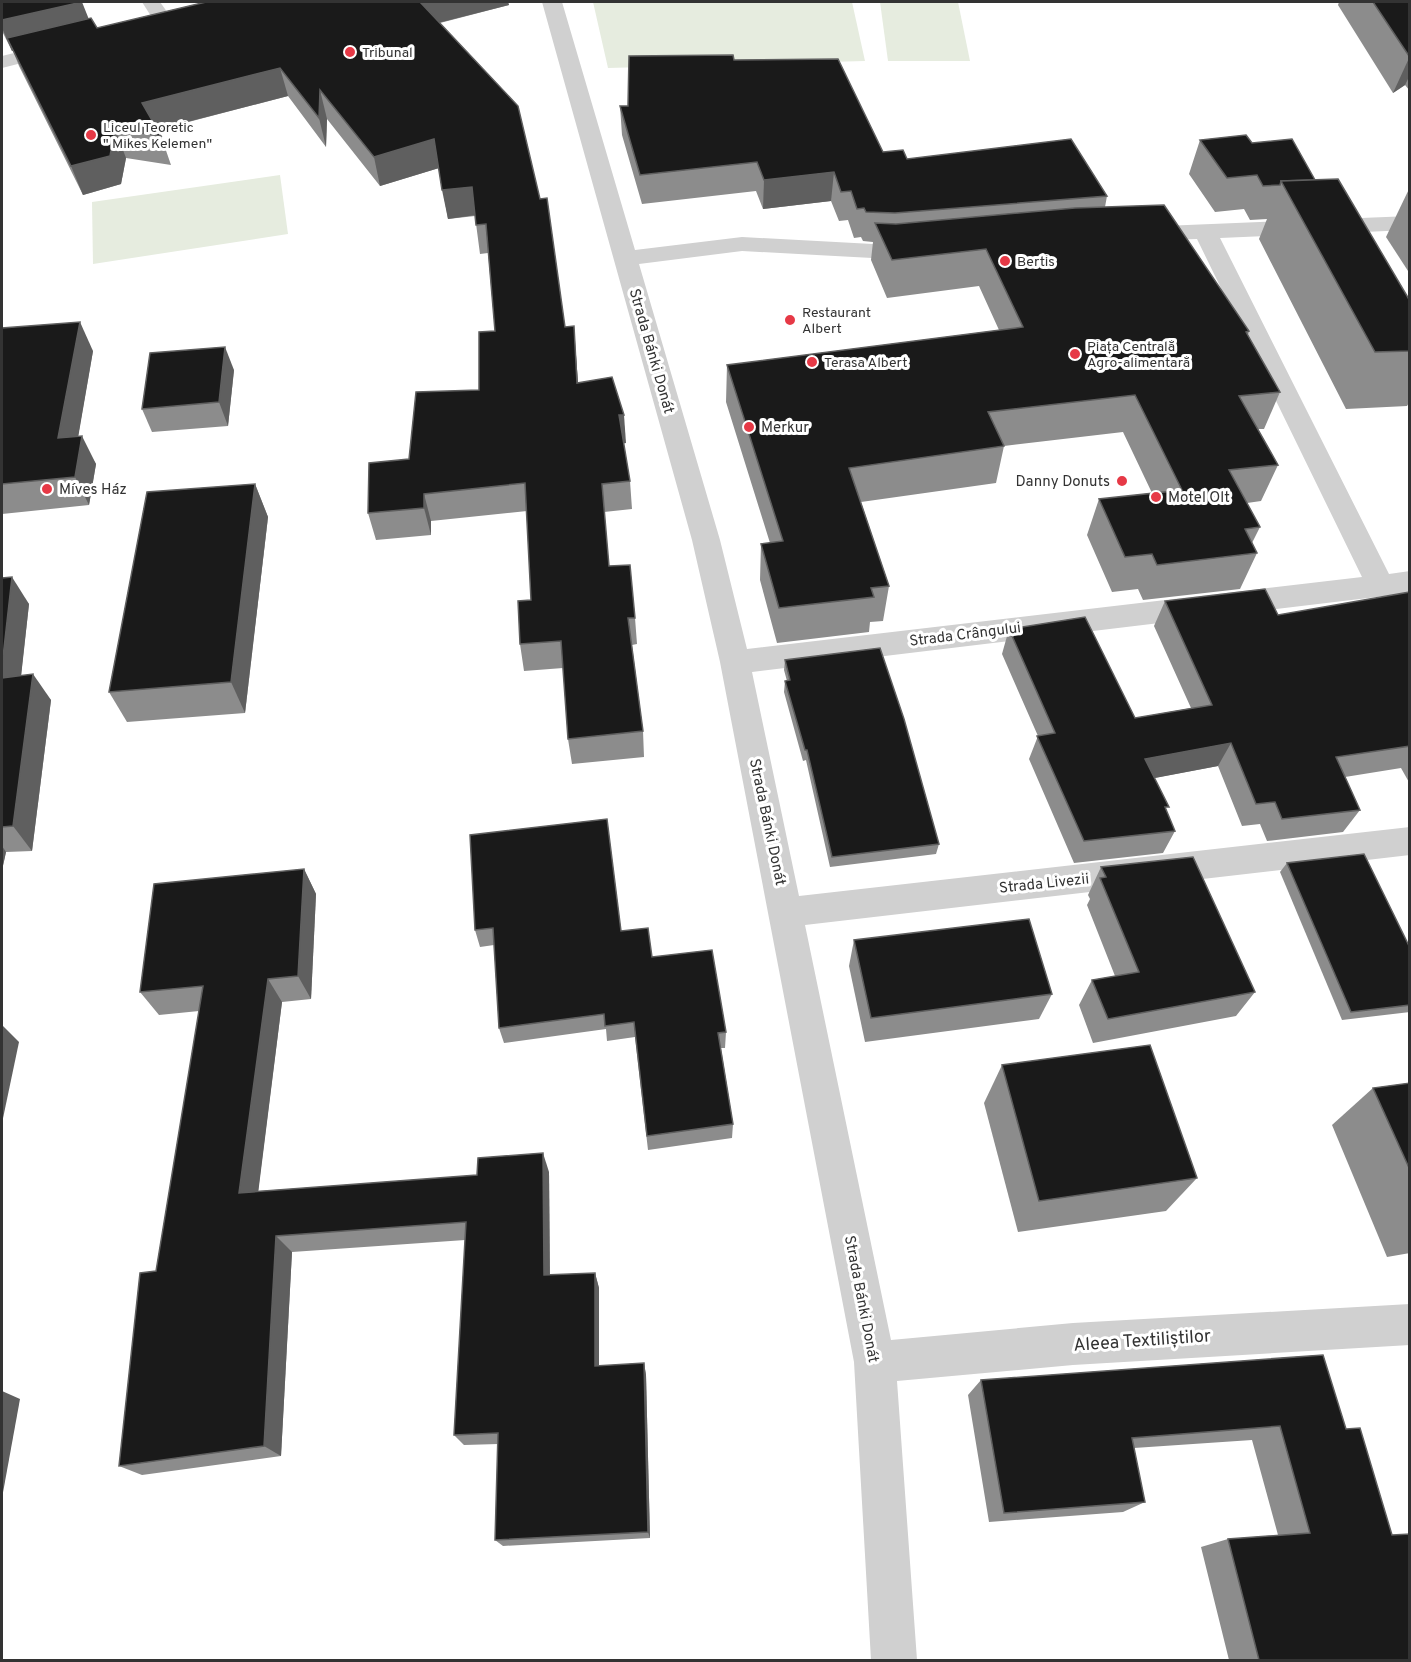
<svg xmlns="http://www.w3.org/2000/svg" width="1411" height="1662" font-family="Overpass,sans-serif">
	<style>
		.green { fill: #e6ecdf }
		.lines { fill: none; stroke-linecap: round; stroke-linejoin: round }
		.minor { fill: #d0d0d0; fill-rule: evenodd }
		.wall { fill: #8c8c8c }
		.shaded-wall { fill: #5f5f5f }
		.building { fill: #1a1a1a; stroke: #5f5f5f; stroke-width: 1.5 }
		.poi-dot { fill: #e63946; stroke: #fff; stroke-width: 2 }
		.labels { text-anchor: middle; stroke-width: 6; stroke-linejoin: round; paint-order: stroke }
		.far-poi-label { font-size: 14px; fill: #333; stroke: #fff; text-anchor: start }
		.street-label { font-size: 15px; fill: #333; stroke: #fff }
		.poi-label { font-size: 15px; fill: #333; stroke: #fff; text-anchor: start }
		.near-street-label { font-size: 18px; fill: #333; stroke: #fff }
	</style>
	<rect width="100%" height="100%" fill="#fff"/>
	<g class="green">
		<polygon points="593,2 852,2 865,61 608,68"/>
		<polygon points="880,2 958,2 970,61 888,61"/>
		<polygon points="280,175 288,234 93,264 92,202"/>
	</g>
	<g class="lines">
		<g class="minor">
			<polygon points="142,2 160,2 175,23 172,27 158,27"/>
			<polygon points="542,2 562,2 635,250 742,237 891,245 917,242 925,244 929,249 925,254 891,259 742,251 639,264 720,540 747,649 1362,577 1197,239 1139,241 1131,239 1127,234 1131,229 1139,227 1410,216 1410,230 1220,238 1389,574 1410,571 1410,593 752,672 799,896 1410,827 1410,855 805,925 891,1340 1073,1323 1410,1304 1410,1345 1073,1365 897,1381 917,1660 871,1660 854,1362 720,662 692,540"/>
			<polygon points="58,42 65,44 68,48 65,52 2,68 2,56"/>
		</g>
	</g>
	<g class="wall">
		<polygon points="2,2 89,19 97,28 205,2 508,2 509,5 440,23 576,355 578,383 626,443 623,443 630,481 632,509 604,512 609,566 635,618 637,644 632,645 643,731 644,757 572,764 568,739 563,668 524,671 520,644 531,600 527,511 431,521 431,535 376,540 368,513 409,459 479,390 495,331 488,253 480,254 475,216 448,219 439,168 380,186 327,119 326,147 288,96 158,130 161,136 171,165 126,158 121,184 83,195 19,66 13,51 12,51 2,31"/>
		<polygon points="1339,2 1410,2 1410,91 1405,85 1393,93 1338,5"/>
		<polygon points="620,106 628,106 883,152 907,159 1107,196 1105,207 1249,331 1248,335 1280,392 1264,429 1258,429 1278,465 1261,501 1247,503 1260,527 1252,543 1257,553 1240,589 1143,600 1138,589 1112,592 1087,535 1099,499 1152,493 1123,432 1004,446 996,483 861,502 889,586 883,621 870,622 869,632 777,643 760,580 761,544 770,543 726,402 727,365 999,330 979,286 887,298 871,260 873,242 863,241 861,237 854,238 848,220 839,221 831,201 763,209 756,191 642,204 622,135"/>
		<polygon points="1200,140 1252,143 1315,180 1410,301 1410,401 1407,406 1346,409 1259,239 1267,219 1250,220 1244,209 1215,212 1189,174"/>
		<polygon points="1410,187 1410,274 1386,237"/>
		<polygon points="2,328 93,351 78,436 96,464 89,505 2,514"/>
		<polygon points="234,370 228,426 152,432 142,409"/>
		<polygon points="255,484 268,517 245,713 127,722 109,692"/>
		<polygon points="2,578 29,604 21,675 51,700 32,851 6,852 2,870"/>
		<polygon points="1410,592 1410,784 1401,768 1345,777 1360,810 1343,832 1267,841 1260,824 1242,826 1218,766 1154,778 1166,811 1175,831 1163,853 1074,863 1029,759 1038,736 1002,654 1009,629 1135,718 1191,708 1154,626 1165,601 1278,615"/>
		<polygon points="785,660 939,844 936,854 830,867 806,760 803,761 784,692 785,681 787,681 784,670"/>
		<polygon points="470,835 621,931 652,957 726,1032 725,1048 721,1048 733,1124 732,1138 648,1150 635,1037 607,1041 606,1029 504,1043 499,1028 494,945 480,947 475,930"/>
		<polygon points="1287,863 1410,948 1410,1012 1342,1020 1280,872"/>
		<polygon points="1101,867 1255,992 1236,1016 1093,1043 1079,1005 1092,980 1115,976 1087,905 1090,899 1088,895"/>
		<polygon points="304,869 316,894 311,999 282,1002 258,1191 549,1172 550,1275 595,1273 599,1288 599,1366 644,1363 646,1375 650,1538 503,1546 495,1540 498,1444 464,1445 454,1435 465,1240 292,1252 281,1456 142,1475 119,1466 156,1271 199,1011 159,1015 140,992"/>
		<polygon points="854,940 1052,994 1039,1019 865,1042 849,966"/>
		<polygon points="1002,1065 1197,1178 1166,1211 1018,1232 984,1103"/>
		<polygon points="1410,1083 1410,1253 1387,1257 1332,1125 1373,1088"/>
		<polygon points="1323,1355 1410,1660 1229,1660 1201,1547 1228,1539 1278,1535 1252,1440 1134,1448 1145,1502 1123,1512 989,1522 968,1395 981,1380"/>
	</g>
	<g class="shaded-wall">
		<polygon points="82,2 94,32 7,38 13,51 12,51 2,28 2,20"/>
		<polygon points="418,2 508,2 509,5 422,27"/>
		<polygon points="1410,56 1410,75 1405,85 1393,93"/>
		<polygon points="280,68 288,96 152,131 142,103"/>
		<polygon points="320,90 327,119 326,147 319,118"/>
		<polygon points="115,129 126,158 121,184 83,195 71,166"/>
		<polygon points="434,139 439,168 380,186 374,157"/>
		<polygon points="834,172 831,201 763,209 764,180"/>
		<polygon points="472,187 476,215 448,219 442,190"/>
		<polygon points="80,322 93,351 73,467 58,438"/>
		<polygon points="574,326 576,355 580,411 577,383"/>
		<polygon points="225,347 234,370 228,426 219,402"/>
		<polygon points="619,415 624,415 626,443 621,444"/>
		<polygon points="82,436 96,464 89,505 75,477"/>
		<polygon points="255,484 268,517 245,713 231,682"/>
		<polygon points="424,494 431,521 431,535 424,508"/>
		<polygon points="12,577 29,604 18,704 2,680 2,666"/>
		<polygon points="33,674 51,700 32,851 13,826"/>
		<polygon points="1231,743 1218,766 1134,782 1145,759"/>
		<polygon points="2,846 6,852 2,870"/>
		<polygon points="304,869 316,894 311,999 298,976"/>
		<polygon points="268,979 282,1002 256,1210 239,1193"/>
		<polygon points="2,1025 19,1042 2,1123"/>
		<polygon points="543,1153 549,1172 550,1291 544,1275"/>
		<polygon points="276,1236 292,1252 281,1456 264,1446"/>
		<polygon points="595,1273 599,1288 599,1378 595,1366"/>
		<polygon points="644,1363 646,1375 650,1538 648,1532"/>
		<polygon points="2,1391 20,1399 2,1498"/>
	</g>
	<g class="building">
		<polygon points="2,2 82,2 2,20"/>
		<polygon points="206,2 420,2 518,106 540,199 547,198 565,327 574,326 577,383 612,377 624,415 619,415 630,481 602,484 609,566 630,565 635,618 628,618 643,731 568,739 561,641 520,644 518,601 531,600 525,483 424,494 424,508 368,513 369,463 409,459 416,392 479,390 479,332 495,331 486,224 476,225 472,187 442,190 434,139 374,157 320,90 319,118 280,68 142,103 161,136 115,129 110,156 71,166 7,38 91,18 97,28"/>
		<polygon points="1373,2 1410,2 1410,56 1409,56"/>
		<polygon points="733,55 734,60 838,59 883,152 903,150 907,159 1071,139 1107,196 895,213 866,212 864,208 857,209 851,191 841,192 834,172 764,180 757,162 640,175 620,106 628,106 629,56"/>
		<polygon points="1246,135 1252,143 1292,139 1315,180 1281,181 1280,185 1263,186 1257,175 1227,178 1200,140"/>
		<polygon points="1338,179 1410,301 1410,351 1375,352 1281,181"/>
		<polygon points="1164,205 1249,331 1246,332 1280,392 1239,396 1278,465 1229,470 1260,527 1245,529 1257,553 1157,565 1152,554 1125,557 1099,499 1182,490 1135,395 988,412 1004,446 849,468 889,586 871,588 874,597 779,608 761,544 783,541 727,365 1023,327 986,249 892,260 875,223 896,224 1075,208"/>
		<polygon points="80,322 58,438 82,436 75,477 2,484 2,328"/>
		<polygon points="225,347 219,402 142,409 150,353"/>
		<polygon points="255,484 231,682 109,692 147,492"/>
		<polygon points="12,577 2,666 2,578"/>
		<polygon points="1265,589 1278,615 1410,592 1410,746 1336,757 1360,810 1282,819 1275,802 1256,804 1231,743 1145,759 1169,807 1165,807 1175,831 1084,841 1037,736 1055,733 1009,629 1085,617 1135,718 1212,705 1165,601"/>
		<polygon points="880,648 904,719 939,844 832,857 807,750 805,750 785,681 790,680 785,660"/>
		<polygon points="33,674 13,826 2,827 2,678"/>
		<polygon points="607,819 621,931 648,928 652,957 712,950 726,1032 718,1033 733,1124 647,1136 634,1022 605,1026 604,1014 499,1028 493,928 475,930 470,835"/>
		<polygon points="1364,854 1410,948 1410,1005 1351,1012 1287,863"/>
		<polygon points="1193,857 1255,992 1108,1019 1092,980 1139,972 1100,878 1106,877 1101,867"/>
		<polygon points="304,869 298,976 268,979 239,1193 477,1175 478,1158 543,1153 544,1275 595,1273 595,1366 644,1363 648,1532 495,1540 498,1433 454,1435 466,1222 276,1236 264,1446 119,1466 140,1273 156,1271 203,986 140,992 154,884"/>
		<polygon points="1029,919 1052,994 871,1018 854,940"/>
		<polygon points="1150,1045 1197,1178 1039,1201 1002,1065"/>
		<polygon points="1410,1083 1410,1170 1373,1088"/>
		<polygon points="1323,1355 1346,1429 1360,1428 1392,1535 1410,1534 1410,1660 1259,1660 1228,1539 1310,1533 1280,1426 1132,1438 1145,1502 1004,1513 981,1380"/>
	</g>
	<g class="poi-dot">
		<circle cx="350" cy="52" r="6"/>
		<circle cx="91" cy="135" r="6"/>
		<circle cx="1005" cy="261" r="6"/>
		<circle cx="790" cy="320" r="6"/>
		<circle cx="1075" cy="354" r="6"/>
		<circle cx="812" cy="362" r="6"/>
		<circle cx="749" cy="427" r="6"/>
		<circle cx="1122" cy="481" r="6"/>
		<circle cx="47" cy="489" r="6"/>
		<circle cx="1156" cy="497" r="6"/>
	</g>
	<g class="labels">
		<g class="far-poi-label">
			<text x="362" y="57">Tribunal</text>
			<text x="103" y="132">Liceul Teoretic<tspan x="103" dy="16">" Mikes Kelemen"</tspan></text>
			<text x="1017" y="266">Bertis</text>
			<text x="802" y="317">Restaurant<tspan x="802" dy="16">Albert</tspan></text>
			<text x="1087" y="351">Piața Centrală<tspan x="1087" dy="16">Agro-alimentară</tspan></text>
			<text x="824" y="367">Terasa Albert</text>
		</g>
		<g class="street-label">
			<text transform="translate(652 351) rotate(74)" y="5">Strada Bánki Donát</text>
			<text transform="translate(965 634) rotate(-7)" y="5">Strada Crângului</text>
			<text transform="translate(768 822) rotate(78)" y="5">Strada Bánki Donát</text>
			<text transform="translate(1044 883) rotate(-6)" y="5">Strada Livezii</text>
			<text transform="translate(862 1299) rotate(79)" y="5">Strada Bánki Donát</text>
		</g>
		<g class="poi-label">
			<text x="761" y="432">Merkur</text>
			<text x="1110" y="486" text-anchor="end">Danny Donuts</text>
			<text x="59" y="494">Míves Ház</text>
			<text x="1168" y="502">Motel Olt</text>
		</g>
		<g class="near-street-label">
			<text transform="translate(1142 1340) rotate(-4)" y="6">Aleea Textiliștilor</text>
		</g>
	</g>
	<rect width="1411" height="1662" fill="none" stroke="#333333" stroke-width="6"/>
</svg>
